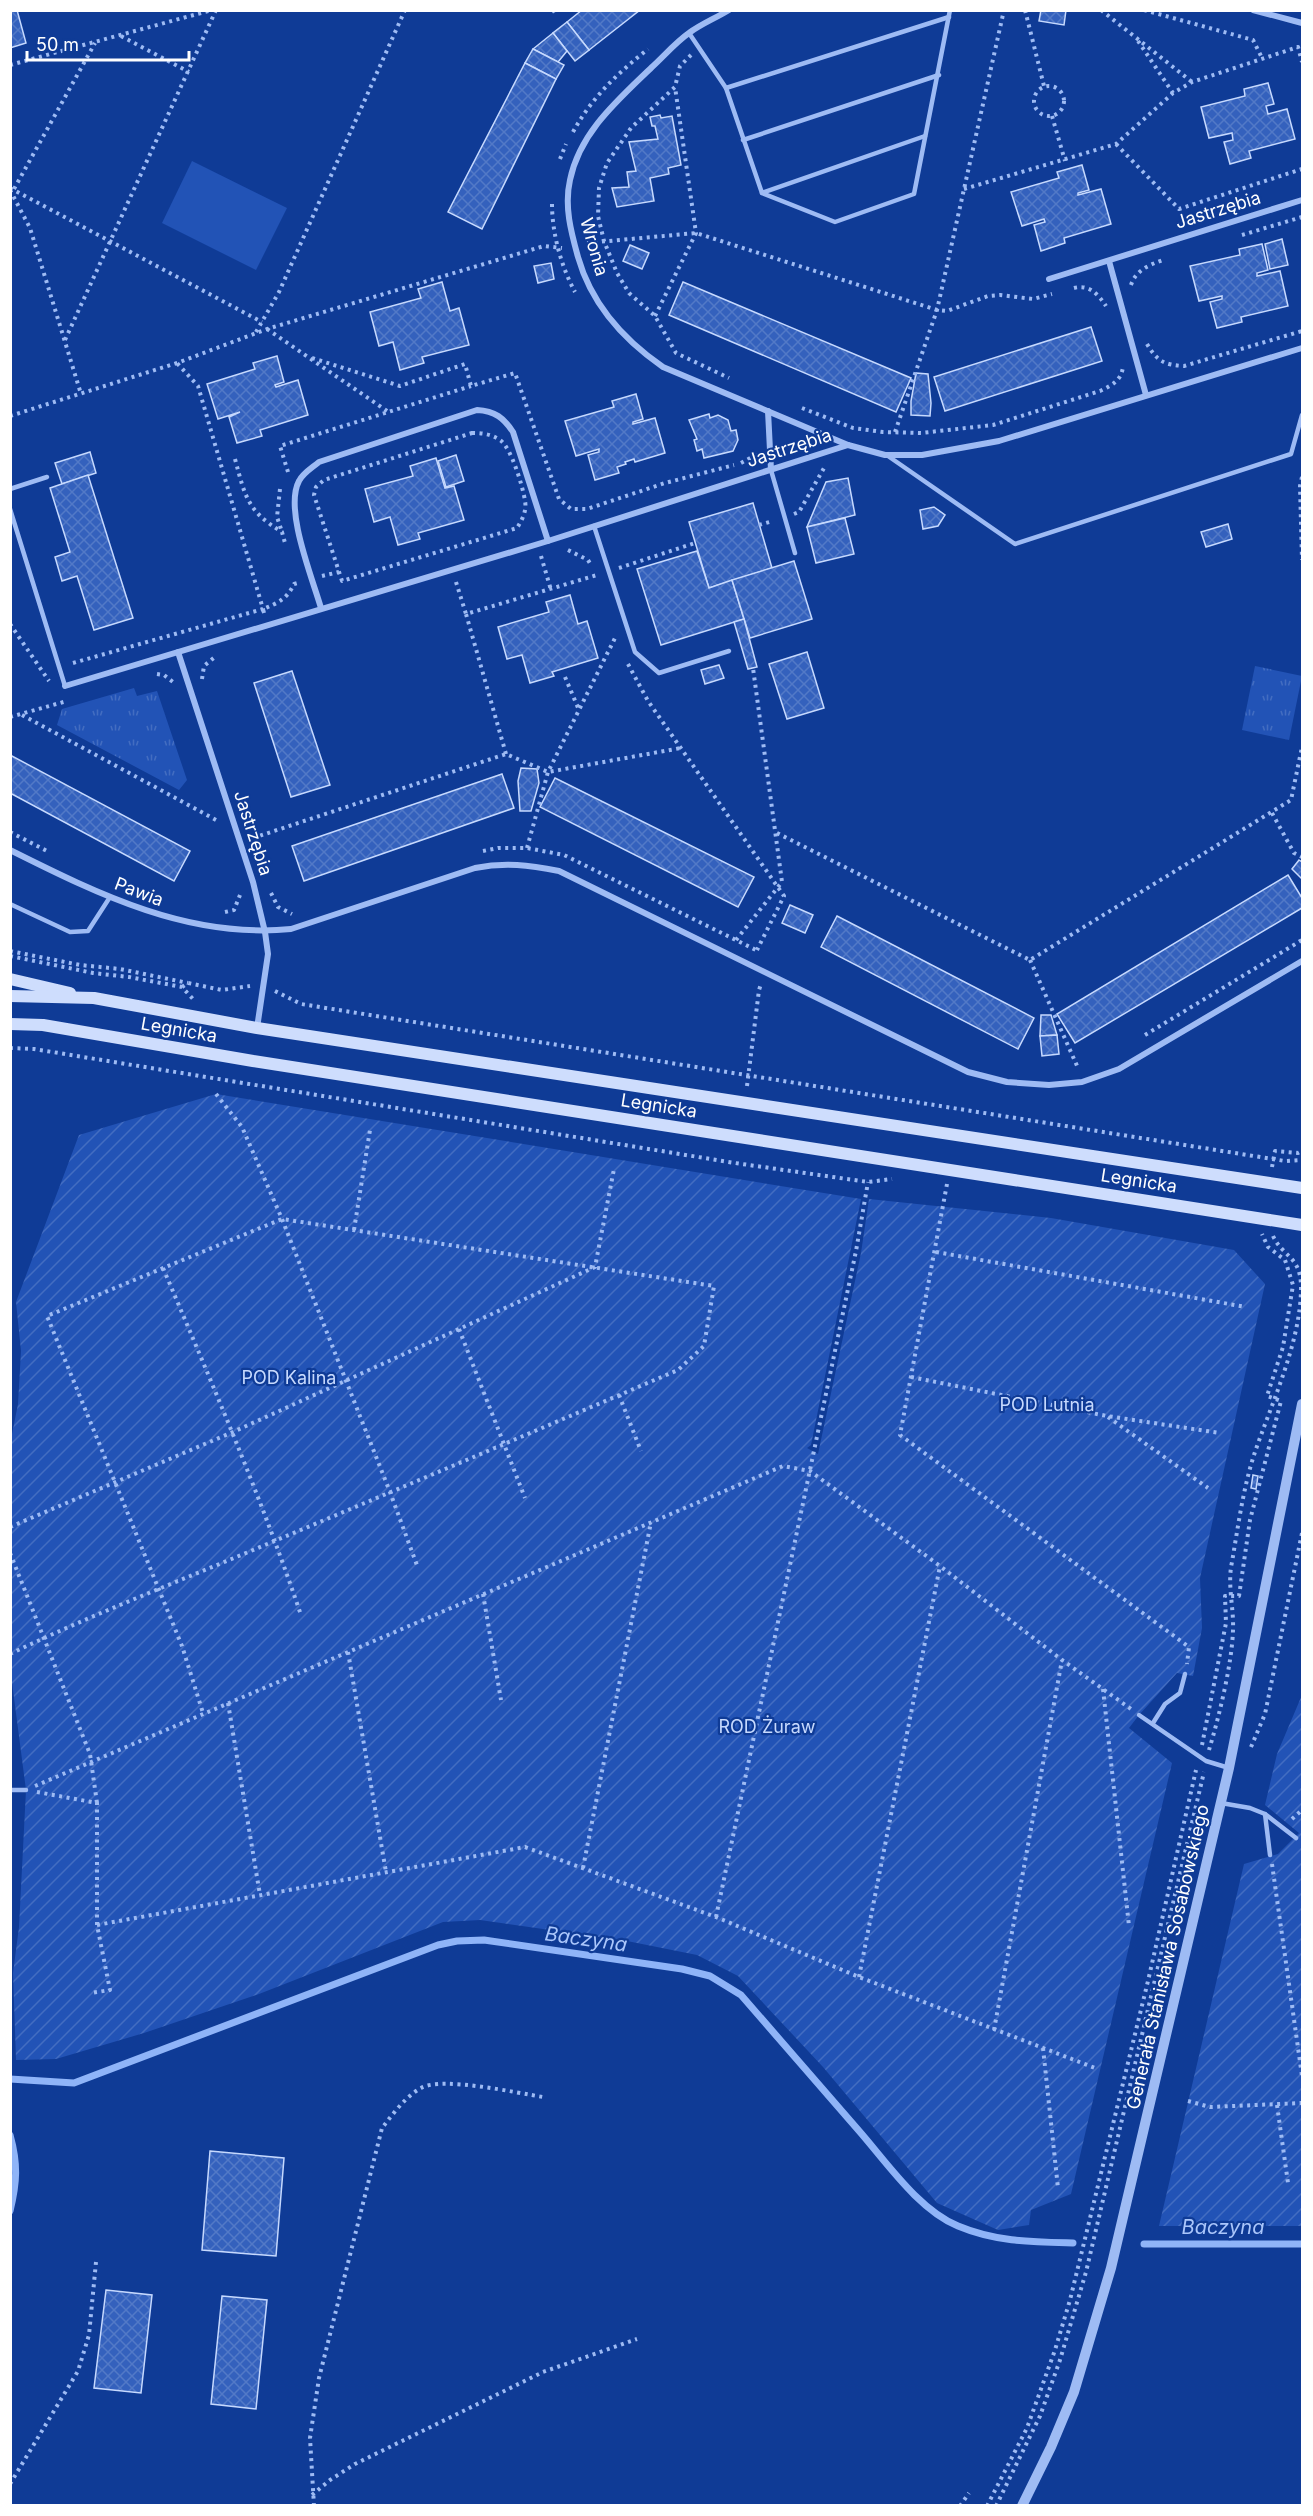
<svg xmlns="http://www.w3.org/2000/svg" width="1313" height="2516" font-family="Inter,sans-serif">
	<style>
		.park { fill: url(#park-tufts) }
		.garden { fill: url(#garden-furrows) }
		.pitch { fill: #2253b6 }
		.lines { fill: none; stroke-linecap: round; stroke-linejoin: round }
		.stream { stroke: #8fb4f8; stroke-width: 7 }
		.building { fill: url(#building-cross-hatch); stroke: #c6d9fe; stroke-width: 1.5 }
		.path { stroke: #9ebbf4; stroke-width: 4; stroke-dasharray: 3 4.5; stroke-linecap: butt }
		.service { stroke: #9ebbf4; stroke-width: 4.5 }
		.minor { stroke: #9ebbf4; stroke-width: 6 }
		.tertiary { stroke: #9ebbf4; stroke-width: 10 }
		.secondary { stroke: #ceddfd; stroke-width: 12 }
		.labels { text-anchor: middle; stroke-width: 4.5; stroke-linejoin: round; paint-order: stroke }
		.street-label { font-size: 18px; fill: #fff; stroke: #0f3b96 }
		.park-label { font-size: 18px; fill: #c6d9fe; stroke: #0f3b96 }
		.water-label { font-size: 20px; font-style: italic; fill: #aac6fb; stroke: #0f3b96 }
	</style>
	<defs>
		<pattern id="park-tufts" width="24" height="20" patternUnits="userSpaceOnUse" patternTransform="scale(1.5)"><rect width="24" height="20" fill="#2253b6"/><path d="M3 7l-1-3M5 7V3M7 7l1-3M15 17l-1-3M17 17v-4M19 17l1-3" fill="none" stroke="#436dc1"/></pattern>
		<pattern id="garden-furrows" width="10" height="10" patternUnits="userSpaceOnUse" patternTransform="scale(1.5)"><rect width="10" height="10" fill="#2253b6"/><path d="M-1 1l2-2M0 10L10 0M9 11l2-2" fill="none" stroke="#436dc1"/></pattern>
		<pattern id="building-cross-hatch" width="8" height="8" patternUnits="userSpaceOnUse" patternTransform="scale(1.5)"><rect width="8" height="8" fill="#3461bd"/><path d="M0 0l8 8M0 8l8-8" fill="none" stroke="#5279c7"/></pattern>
	</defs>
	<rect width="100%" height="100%" fill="#0f3b96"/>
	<g class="park">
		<polygon points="1255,666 1302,676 1289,740 1242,730"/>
		<polygon points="134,688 137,696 157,691 187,780 179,790 57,725 62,709"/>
	</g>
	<g class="garden">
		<polygon points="216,1094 861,1199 811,1445 807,1448 818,1454 861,1253 869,1199 1051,1218 1234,1250 1265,1284 1200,1578 1202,1628 1193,1676 1177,1673 1139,1715 1129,1728 1172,1763 1071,2194 1031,2210 1029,2225 998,2230 937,2203 823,2067 738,1976 697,1955 627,1941 480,1920 443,1922 259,1994 144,2033 56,2059 16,2060 13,1973 19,1927 26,1790 10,1667 10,1444 18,1404 21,1351 16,1302 79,1135"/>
		<polygon points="1302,1695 1302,2226 1159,2226 1244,1864 1278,1854 1299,1833 1265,1805 1277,1754"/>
	</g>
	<polygon class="pitch" points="192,161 287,208 256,270 162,223"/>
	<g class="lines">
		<g class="stream">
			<path d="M10,2079l64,4 364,-138 19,-4 27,-1 198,29 28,7 31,19c40,46 79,91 119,137 27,31 59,78 98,94 38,16 75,16 115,17"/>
			<path d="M10,2135c8,29 7,47 0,76"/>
			<polyline points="1144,2244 1302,2244"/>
		</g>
	</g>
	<g class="building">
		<polygon points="10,10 17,10 26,43 10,48"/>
		<polygon points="582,10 640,10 589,50 567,22"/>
		<polygon points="1041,10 1066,10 1064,25 1039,21"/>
		<polygon points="567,22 589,50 575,61 553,33"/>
		<polygon points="553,33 567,51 558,62 533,49"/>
		<polygon points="533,49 564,65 556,79 525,63"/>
		<polygon points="525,63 556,79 482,229 448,212"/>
		<polygon points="1268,83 1274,104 1266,106 1268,114 1287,109 1295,139 1249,151 1251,158 1230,164 1224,142 1233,140 1232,133 1209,138 1201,107 1245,96 1244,89"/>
		<polygon points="660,115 661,118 672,116 681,165 668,168 669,174 650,178 654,201 617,207 612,188 629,187 627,172 636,171 629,142 658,139 655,126 652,126 650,117"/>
		<polygon points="1082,165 1089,190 1078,193 1078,195 1101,189 1111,224 1064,238 1065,243 1041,251 1034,225 1045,222 1044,219 1022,226 1011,192 1059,178 1057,172"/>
		<polygon points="1282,239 1288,265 1270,269 1265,244"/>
		<polygon points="1262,244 1268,270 1257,273 1257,276 1280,271 1288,306 1241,317 1242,322 1217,328 1210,302 1222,299 1222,296 1199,301 1190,266 1240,255 1239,249"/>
		<polygon points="630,245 649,253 642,269 623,261"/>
		<polygon points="551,263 554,279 538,283 534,266"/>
		<polygon points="442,282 450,311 459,308 469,345 422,357 424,363 400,370 393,342 379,346 370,312 421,298 418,289"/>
		<polygon points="683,282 911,378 896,412 669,315"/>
		<polygon points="1091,327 1102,361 945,411 934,377"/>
		<polygon points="277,356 284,382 275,385 276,387 298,380 308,415 260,430 262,436 237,443 229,417 240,412 218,419 207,384 255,369 253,363"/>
		<polygon points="916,373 928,374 931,403 930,416 911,415 911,401"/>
		<polygon points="636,394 643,419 633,422 633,424 655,418 665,453 635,462 634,459 625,462 626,464 617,467 619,473 595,480 588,455 599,452 599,449 576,456 565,421 614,407 612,401"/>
		<polygon points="709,414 710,418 718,415 728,420 731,431 736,430 738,440 733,451 704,458 702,449 697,451 694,440 697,439 689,420"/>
		<polygon points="90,452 96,473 62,484 55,463"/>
		<polygon points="456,455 464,481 446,487 438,461"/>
		<polygon points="436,458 445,488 454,486 464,520 418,533 420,539 398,545 390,517 374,522 365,489 413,476 410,466"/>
		<polygon points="88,475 133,618 94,630 77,576 62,581 55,557 70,552 50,488"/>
		<polygon points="848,478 855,515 807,527 826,482"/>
		<polygon points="753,503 772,568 709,588 689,522"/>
		<polygon points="934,507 945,515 938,526 923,529 920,510"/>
		<polygon points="845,518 854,554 816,563 807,527"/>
		<polygon points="1228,524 1232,539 1206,547 1201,532"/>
		<polygon points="697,551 709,588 732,580 744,619 661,645 637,569"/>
		<polygon points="794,561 812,619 750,638 732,580"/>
		<polygon points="570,595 578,624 587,621 598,658 552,672 554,676 530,683 522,655 507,659 498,627 549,612 546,602"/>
		<polygon points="744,619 757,667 748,669 734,622"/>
		<polygon points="807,652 824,708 787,719 769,664"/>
		<polygon points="719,665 724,678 705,684 701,670"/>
		<polygon points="292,671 330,785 291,797 254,683"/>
		<polygon points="10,755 190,851 174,881 10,793"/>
		<polygon points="521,768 537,769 539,783 531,811 520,811 518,781"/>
		<polygon points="502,774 514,808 304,881 292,846"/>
		<polygon points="555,778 754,877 738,907 540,807"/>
		<polygon points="1299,860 1302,862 1302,879 1292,869"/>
		<polygon points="1288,875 1302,898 1302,908 1075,1043 1057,1014"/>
		<polygon points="790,905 813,915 805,933 782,923"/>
		<polygon points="837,916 1034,1018 1018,1049 821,947"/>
		<polygon points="1041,1015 1051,1015 1057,1035 1040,1036"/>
		<polygon points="1057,1035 1059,1054 1042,1056 1040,1036"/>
		<polygon points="1253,1475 1258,1476 1256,1489 1251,1488"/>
		<polygon points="210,2151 284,2158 276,2256 202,2250"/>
		<polygon points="106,2290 152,2295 141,2393 94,2388"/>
		<polygon points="222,2296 267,2300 256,2409 211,2404"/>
	</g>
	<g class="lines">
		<g class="path">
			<polyline points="553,10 555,13"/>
			<polyline points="1025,10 1044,86"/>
			<polyline points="1101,10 1192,82"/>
			<polyline points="1144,10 1253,40 1262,58"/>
			<polyline points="121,36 189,72"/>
			<polyline points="1138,41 1173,93"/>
			<polyline points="691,55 680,66 675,87 631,128 607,163 599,188 598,216 604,241 617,273 629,293 655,316 676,353 729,378"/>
			<polyline points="10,65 212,10"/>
			<circle cx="1049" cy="101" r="15"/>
			<polyline points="1052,116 1065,161"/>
			<path d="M573,132c19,-35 45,-59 75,-83"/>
			<polyline points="1116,144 1179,209 1302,169"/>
			<polyline points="560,159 566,144"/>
			<polyline points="10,188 262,322"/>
			<polyline points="14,189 95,43"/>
			<polyline points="964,189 1116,144 1173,93 1192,82 1298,47 1302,62"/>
			<polyline points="10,190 30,228 81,394"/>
			<path d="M552,204c0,29 9,62 23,88"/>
			<polyline points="1242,235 1302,217"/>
			<polyline points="587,243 696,233 937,310 947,311 988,296 1000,295 1033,299 1052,294"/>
			<path d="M1131,285c5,-15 18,-20 32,-25"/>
			<path d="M1074,288c15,-4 24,6 32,18"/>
			<polyline points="655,316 696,233 675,87"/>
			<polyline points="267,329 387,411"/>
			<polyline points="256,332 279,292 405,10"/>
			<polyline points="65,340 216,10"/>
			<path d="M1147,344c10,17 17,21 37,22l118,-35"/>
			<polyline points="312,358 400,386 465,364 471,386 515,373 559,499 571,509 587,509 665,483 734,465"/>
			<path d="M802,408l51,20 30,4 38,1 72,-8 107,-34c12,-6 21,-10 23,-24"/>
			<polyline points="10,416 177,363 267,329 544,246 562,248"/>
			<polyline points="895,432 937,310 1004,10"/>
			<path d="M472,433c10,0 19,1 28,7 11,7 23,47 25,61 2,10 -3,19 -8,27l-175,53 -28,-86 2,-8 8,-7z"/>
			<path d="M235,459c10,37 12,52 47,73l3,11"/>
			<polyline points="741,463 754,456 756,452"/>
			<polyline points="288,472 280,446 471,386"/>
			<polyline points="1302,477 1300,486 1302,560"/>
			<polyline points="280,489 277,517 282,532"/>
			<polyline points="794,514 799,512 824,468"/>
			<polyline points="759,525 773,521"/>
			<polyline points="568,550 588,560 591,565"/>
			<polyline points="541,556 551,590"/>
			<polyline points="619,568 695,543"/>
			<polyline points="322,576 339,572"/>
			<polyline points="456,582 466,614"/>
			<path d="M264,613l-1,-4c15,-6 24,-10 31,-25l7,-2"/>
			<polyline points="10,624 49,681"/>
			<polyline points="73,663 263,609 198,386 177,363"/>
			<polyline points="628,664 648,701 784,896 757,950"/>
			<polyline points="157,674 164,675 173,682"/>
			<polyline points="565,677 579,710"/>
			<polyline points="202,679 204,666 216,656"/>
			<polyline points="22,715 218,821"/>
			<polyline points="10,717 67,701"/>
			<polyline points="506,754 466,614 597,575"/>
			<polyline points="1272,813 1294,853 1302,857"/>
			<polyline points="10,832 47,851"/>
			<polyline points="777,833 1030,960 1291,800 1302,747"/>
			<polyline points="253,838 506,754 548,772 681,748"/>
			<polyline points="527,848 548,772 616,636"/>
			<polyline points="483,851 498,848 527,848 564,855 758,951"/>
			<polyline points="271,893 278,907 292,914"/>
			<polyline points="225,912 234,910 240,895"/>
			<polyline points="736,940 782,882 753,668"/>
			<polyline points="10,951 80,965 120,969 188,983"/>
			<polyline points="10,956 93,973 129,977 182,987 193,999"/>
			<polyline points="1030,960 1078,1068"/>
			<polyline points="182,987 188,983 222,990 250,986"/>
			<polyline points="275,991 301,1004 1285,1161 1302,1160"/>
			<polyline points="1145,1035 1302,940"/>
			<polyline points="10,1048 34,1049 735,1163 868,1182 892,1179"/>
			<polyline points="747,1086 759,990 761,984"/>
			<polyline points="216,1094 242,1127 282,1219 390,1492 418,1568"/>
			<polyline points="1272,1167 1275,1151 1298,1153 1302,1151"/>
			<polyline points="947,1184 900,1435 1189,1647 1187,1664"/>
			<polyline points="354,1230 370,1130"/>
			<polyline points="936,1252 1246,1307"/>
			<path d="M163,1268c49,115 98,229 138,347"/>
			<polyline points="459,1329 525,1498"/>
			<polyline points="911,1377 1107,1416 1220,1433"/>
			<polyline points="619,1395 641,1451"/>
			<polyline points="1108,1417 1208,1488"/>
			<polyline points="10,1527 233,1432 595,1267 614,1169"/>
			<polyline points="10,1553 90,1754 97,1803"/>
			<polyline points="483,1594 501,1700"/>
			<polyline points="348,1652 386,1872"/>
			<path d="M10,1654c83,-40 170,-73 255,-109 138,-58 275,-116 413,-175l26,-24 10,-60 -432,-67 -235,97 135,330 21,67"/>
			<polyline points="1103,1689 1129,1926"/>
			<polyline points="228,1703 260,1895"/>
			<polyline points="1202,1745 1226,1623 1225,1596 1239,1596 1250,1520 1281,1401 1267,1396 1283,1347 1293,1285 1285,1260 1268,1247 1262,1234"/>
			<polyline points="1251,1747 1265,1714 1302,1533"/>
			<path d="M1209,1750c10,-33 23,-86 24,-120 1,-22 -6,-46 -1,-68 6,-35 11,-73 22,-107 17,-51 48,-115 47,-170 -1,-29 -18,-28 -28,-49"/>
			<polyline points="35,1786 783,1466 810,1471 940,1566 1062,1660 1131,1709"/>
			<polyline points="37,1792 97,1803 97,1925 110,1990 91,1993"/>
			<polyline points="1292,1819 1302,1810"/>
			<polyline points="1272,1864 1302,2076"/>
			<polyline points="583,1868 651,1522"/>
			<polyline points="716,1917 856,1251 868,1182"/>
			<polyline points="97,1925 525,1847 716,1917 859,1977 1095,2068"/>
			<polyline points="859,1977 940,1566"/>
			<polyline points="994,2030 1062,1660"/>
			<polyline points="1043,2048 1058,2188"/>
			<polyline points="1188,2101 1210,2107 1302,2103"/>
			<polyline points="1277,2105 1288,2183"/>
			<polyline points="10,2484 78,2371 89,2335 96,2262"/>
			<polyline points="312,2495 330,2480 355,2464 543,2372 637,2339"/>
			<path d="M314,2506l-4,-68 9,-60 63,-250c11,-14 23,-31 39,-40 21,-12 96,5 122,9"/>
			<polyline points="960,2506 969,2493"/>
			<polyline points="987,2506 1027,2428 1055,2350 1070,2300 1148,1981 1196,1770"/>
			<polyline points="996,2506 1040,2416 1060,2360 1086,2272 1204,1772"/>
		</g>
		<g class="service">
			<polyline points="689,33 726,88 762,193 835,222 914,194 950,10"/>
			<polyline points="726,88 949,17"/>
			<polyline points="743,140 939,75"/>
			<polyline points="762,193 925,136"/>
			<polyline points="888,456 1015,544 1291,454 1302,415"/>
			<polyline points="771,470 795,553"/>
			<polyline points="10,489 47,477"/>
			<polyline points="10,509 65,686"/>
			<polyline points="594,526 635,652 659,673 729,651"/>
			<polyline points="10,904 70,932 88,931 110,897"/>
			<polyline points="1139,1715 1206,1761 1229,1768"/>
			<polyline points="1153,1723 1165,1704 1180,1693 1185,1674"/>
			<polyline points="10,1790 26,1790"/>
			<polyline points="1221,1803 1250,1808 1265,1814 1296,1838"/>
			<polyline points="1265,1814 1270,1855"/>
		</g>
		<g class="minor">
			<path d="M729,10c-13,8 -28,14 -40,23 -13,9 -25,23 -37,34 -34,33 -72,65 -82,113 -6,26 1,52 8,77 13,46 46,83 85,110l185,78"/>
			<polyline points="1253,10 1302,23"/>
			<polyline points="1109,261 1146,395"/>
			<polyline points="1049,279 1302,200"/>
			<polyline points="768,411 771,470"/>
			<path d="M321,608c-9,-31 -37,-99 -22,-127 4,-8 13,-13 20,-19l158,-52c18,1 27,8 36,22l35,109"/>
			<polyline points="178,652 253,882 265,932 268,954 257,1028"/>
			<polyline points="65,686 548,541 848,445 885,455 922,455 999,441 1302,348"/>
			<path d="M10,850c90,45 179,89 281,79l184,-61c30,-6 54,-3 84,3l409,201 39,10 42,3 33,-3 37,-13 183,-108"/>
		</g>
		<polyline class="tertiary" points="1022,2506 1051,2447 1074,2392 1111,2268 1229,1768 1302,1404"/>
		<g class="secondary">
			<polyline points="10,979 70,993"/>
			<polyline points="10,996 94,998 257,1028 1302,1188"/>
			<polyline points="10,1024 43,1025 253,1061 1302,1225"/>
		</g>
	</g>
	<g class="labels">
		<g class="street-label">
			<text transform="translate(1218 210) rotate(-17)" y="6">Jastrzębia</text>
			<text transform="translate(594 247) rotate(74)" y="6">Wronia</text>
			<text transform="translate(789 448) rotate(-18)" y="6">Jastrzębia</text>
			<text transform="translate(253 833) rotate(72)" y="6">Jastrzębia</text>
			<text transform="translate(139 892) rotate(21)" y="6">Pawia</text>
			<text transform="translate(179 1030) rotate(10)" y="6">Legnicka</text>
			<text transform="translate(659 1106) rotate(9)" y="6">Legnicka</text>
			<text transform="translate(1139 1181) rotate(9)" y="6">Legnicka</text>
			<text transform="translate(1168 1957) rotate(-77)" y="6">Generała Stanisława Sosabowskiego</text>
		</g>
		<g class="park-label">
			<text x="289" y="1384">POD Kalina</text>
			<text x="1047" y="1411">POD Lutnia</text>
			<text x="767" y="1733">ROD Żuraw</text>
		</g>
		<g class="water-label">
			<text transform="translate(586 1939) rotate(8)" y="7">Baczyna</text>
			<text x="1223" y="2234">Baczyna</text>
		</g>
	</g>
	<rect width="1313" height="2516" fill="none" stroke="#ffffff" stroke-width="24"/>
	<path d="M27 51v9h162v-9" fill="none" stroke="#ffffff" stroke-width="3"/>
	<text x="36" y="51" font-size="18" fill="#ffffff" stroke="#0f3b96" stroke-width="4.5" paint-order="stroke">50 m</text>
</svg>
